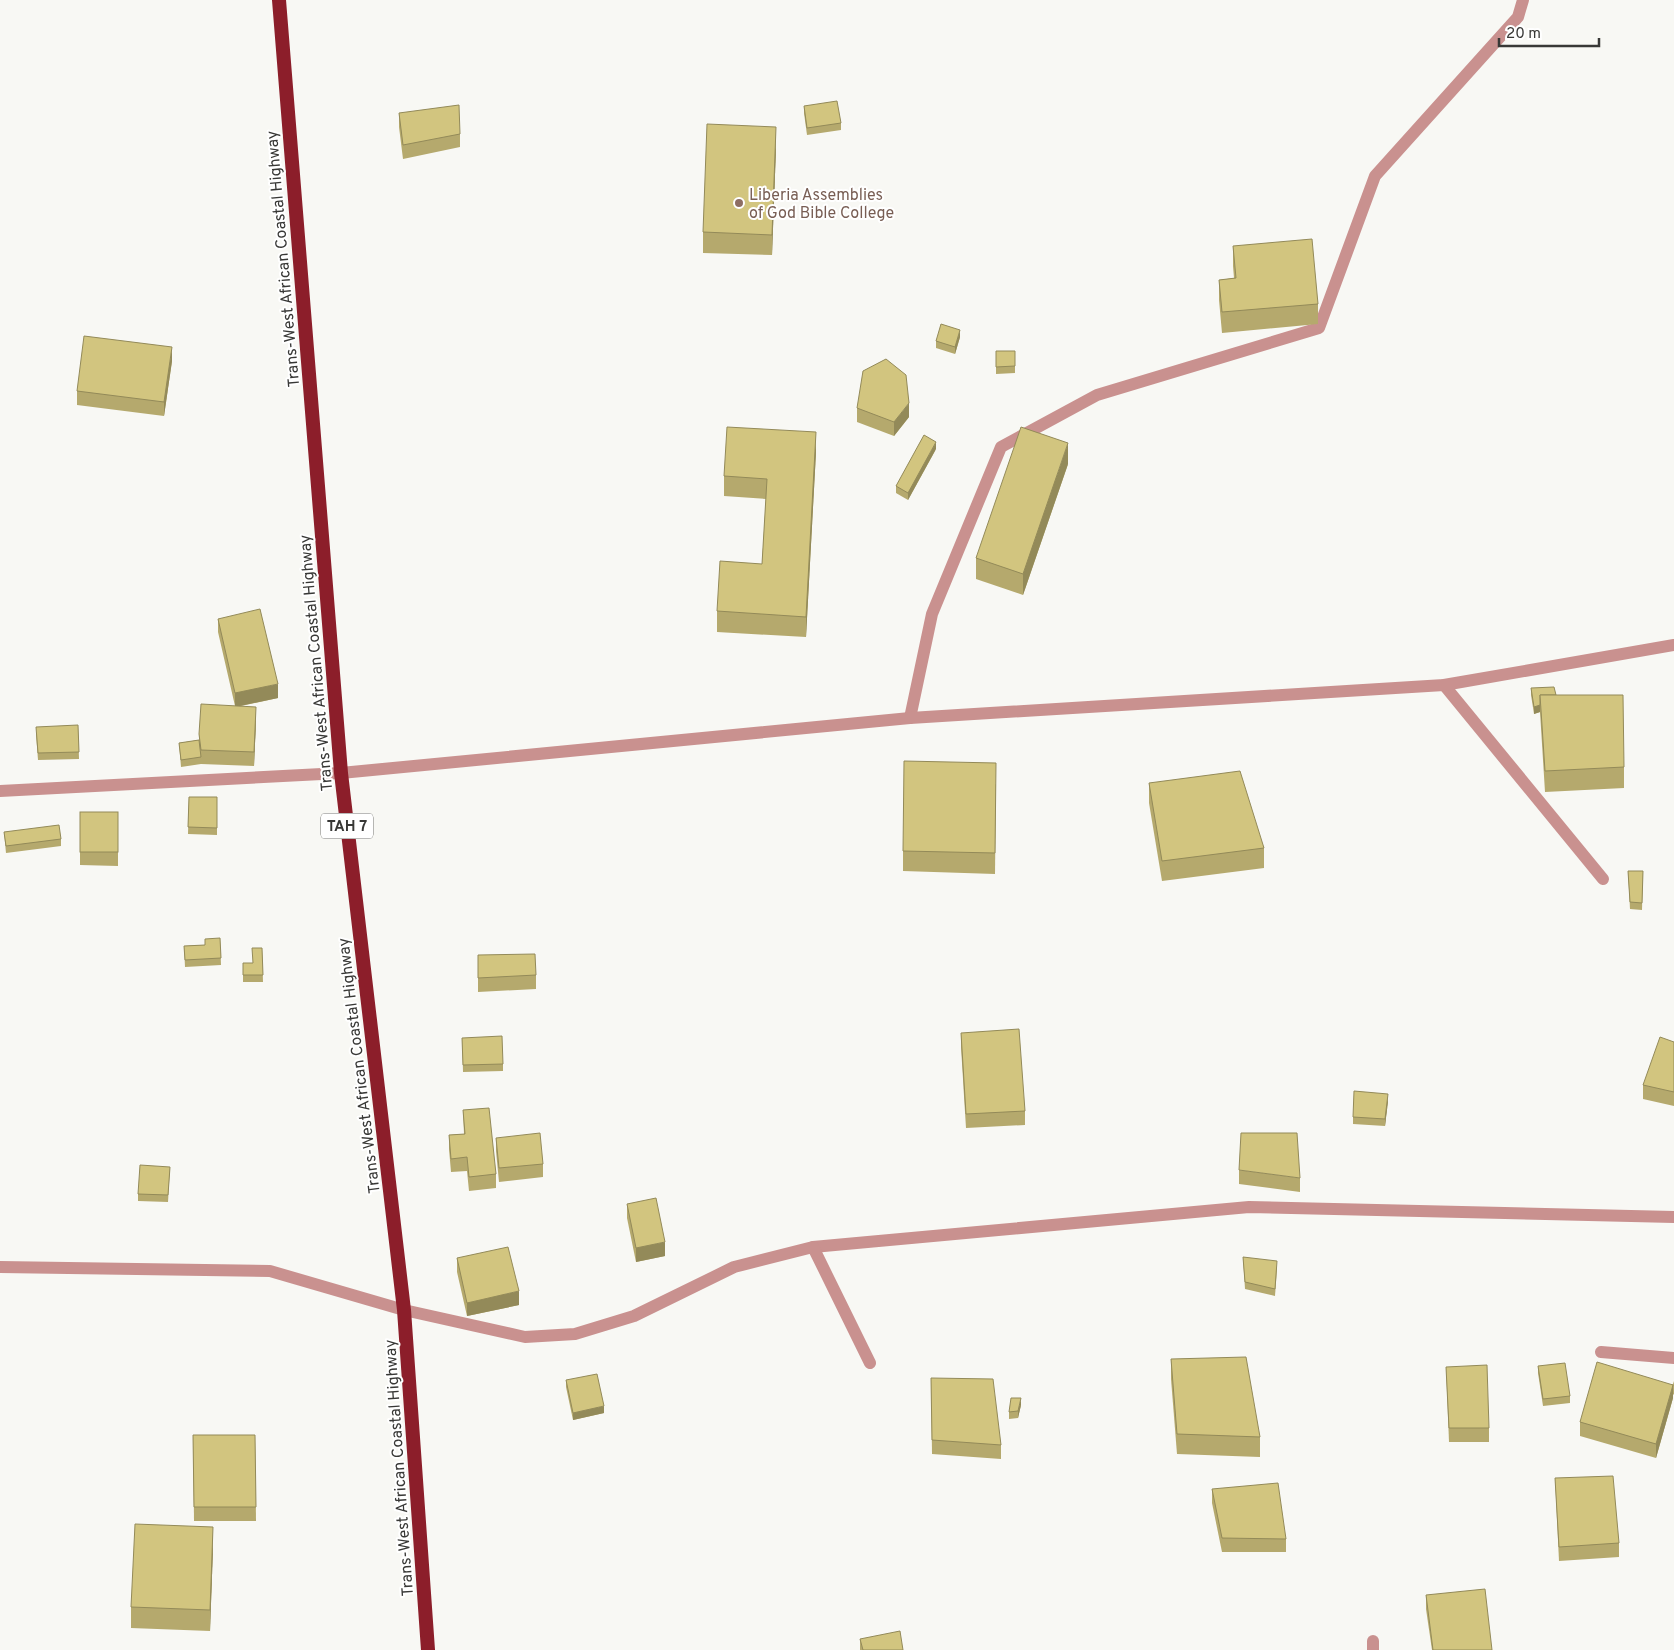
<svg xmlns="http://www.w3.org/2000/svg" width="1674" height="1650" font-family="Overpass,sans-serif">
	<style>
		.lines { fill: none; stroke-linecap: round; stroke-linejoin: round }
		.minor { stroke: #c9918f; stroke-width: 12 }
		.trunk { stroke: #8c1e2a; stroke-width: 14 }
		.wall { fill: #b5a96d }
		.shaded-wall { fill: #938a59 }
		.building { fill: #d2c57f; stroke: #938a59 }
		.education-dot { fill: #8d6e63; stroke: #fff; stroke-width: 2 }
		.labels { text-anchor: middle; stroke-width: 4; stroke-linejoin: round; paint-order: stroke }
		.shield { fill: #fff; stroke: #747472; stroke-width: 1 }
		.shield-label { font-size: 15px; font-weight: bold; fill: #383836 }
		.education-label { font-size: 16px; fill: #785e54; stroke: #fff; text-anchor: start }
		.street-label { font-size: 16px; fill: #383836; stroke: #fff }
	</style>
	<rect width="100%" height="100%" fill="#f8f8f4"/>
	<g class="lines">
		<g class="minor">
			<polyline points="1444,685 1603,879"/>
			<polyline points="910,718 932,614 1001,447 1097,395 1319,328 1375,176 1518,17 1523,0"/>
			<polyline points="0,791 341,773 910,718 1444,685 1674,645"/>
			<polyline points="813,1247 1249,1207 1674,1217"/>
			<polyline points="0,1267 270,1271 404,1310 525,1337 575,1334 634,1316 734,1267 813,1247 870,1363"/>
			<polyline points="1601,1352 1674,1358"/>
			<polyline points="1373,1650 1373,1641"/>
		</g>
		<polyline class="trunk" points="279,0 341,773 404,1310 428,1650"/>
	</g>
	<g class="wall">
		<polygon points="804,106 841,123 841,130 807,135 804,113"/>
		<polygon points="399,113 460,134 460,147 403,159 399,127"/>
		<polygon points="776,148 772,255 703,253 703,232"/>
		<polygon points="1233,246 1318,304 1318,324 1222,333 1219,300 1219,280 1234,278 1233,266"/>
		<polygon points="960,337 955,354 936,348 936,341"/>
		<polygon points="996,351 1015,351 1015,373 996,374"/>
		<polygon points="172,361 164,416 77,405 77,391"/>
		<polygon points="857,408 909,417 894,436 857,422"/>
		<polygon points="936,449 908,500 896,493 896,486"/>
		<polygon points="816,452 806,637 717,632 717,611 762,564 766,499 724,496 724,476"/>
		<polygon points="1068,464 1023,595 976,579 976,558"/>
		<polygon points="218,619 278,698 241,706 256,721 254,766 201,764 181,767 179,743 199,740 199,734 235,706 218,632"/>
		<polygon points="1531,688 1556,695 1624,767 1624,788 1545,792 1540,712 1534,714 1531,695"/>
		<polygon points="78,725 79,759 38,760 36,734"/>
		<polygon points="1149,783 1264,848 1264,868 1162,881 1149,803"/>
		<polygon points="996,784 995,874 903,871 903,851"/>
		<polygon points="189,797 217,797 217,835 188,834"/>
		<polygon points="80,812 118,812 118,866 80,865"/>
		<polygon points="4,832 61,839 61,846 6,853"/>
		<polygon points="1628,871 1643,871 1642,910 1630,909"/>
		<polygon points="220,938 221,965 185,967 184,946 205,945"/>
		<polygon points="262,948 263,982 243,982 243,963 253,963"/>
		<polygon points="478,955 536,975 536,989 478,992"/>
		<polygon points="961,1033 1025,1111 1025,1125 966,1128 961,1047"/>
		<polygon points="462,1038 503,1064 503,1071 463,1072"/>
		<polygon points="1674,1042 1674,1106 1643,1099 1643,1085"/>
		<polygon points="1388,1101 1385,1126 1353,1124 1353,1117"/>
		<polygon points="463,1110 496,1174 496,1188 469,1191 467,1171 451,1172 449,1149 449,1135 464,1134"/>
		<polygon points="496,1138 543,1164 543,1177 499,1182 496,1151"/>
		<polygon points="170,1167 168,1202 138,1201 138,1194"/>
		<polygon points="1239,1170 1300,1178 1300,1192 1239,1184"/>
		<polygon points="627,1204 665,1256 636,1262 627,1218"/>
		<polygon points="1243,1257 1277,1268 1275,1296 1245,1289"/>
		<polygon points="457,1258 519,1305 467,1316 457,1272"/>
		<polygon points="1171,1359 1260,1437 1260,1457 1177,1454 1171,1379"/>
		<polygon points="1538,1366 1570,1396 1570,1403 1543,1406 1538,1373"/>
		<polygon points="1446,1367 1489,1428 1489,1442 1449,1442"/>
		<polygon points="931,1378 1001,1445 1001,1459 932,1454"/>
		<polygon points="566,1380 604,1413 573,1420 566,1387"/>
		<polygon points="1674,1381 1674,1395 1673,1394 1673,1398 1656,1458 1580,1436 1580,1422 1673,1384"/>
		<polygon points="1021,1405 1018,1418 1009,1419 1009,1412"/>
		<polygon points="193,1435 255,1435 256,1521 194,1521"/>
		<polygon points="1555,1478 1619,1543 1619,1557 1559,1561"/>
		<polygon points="1212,1489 1286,1539 1286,1552 1222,1552 1212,1503"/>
		<polygon points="213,1548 210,1631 131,1628 131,1607"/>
		<polygon points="1426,1595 1492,1650 1432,1650 1426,1609"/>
		<polygon points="860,1639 903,1650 860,1650"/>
	</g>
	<g class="shaded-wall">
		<polygon points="776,127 776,148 772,255 772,235"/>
		<polygon points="960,330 960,337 955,354 955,347"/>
		<polygon points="172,347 172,361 164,416 164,402"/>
		<polygon points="909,403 909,417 894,436 894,422"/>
		<polygon points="816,432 816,452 806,637 806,617"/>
		<polygon points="936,442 936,449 908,500 908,493"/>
		<polygon points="1068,443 1068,464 1023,595 1023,574"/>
		<polygon points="278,684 278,698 235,707 235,693"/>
		<polygon points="1540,705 1540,712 1534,714 1534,707"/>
		<polygon points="256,707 256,721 254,766 254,752"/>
		<polygon points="1388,1094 1388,1101 1385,1126 1385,1119"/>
		<polygon points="665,1242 665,1256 636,1262 636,1248"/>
		<polygon points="519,1291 519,1305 467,1316 467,1303"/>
		<polygon points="1673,1385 1673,1398 1656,1458 1656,1444"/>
		<polygon points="1021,1398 1021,1405 1018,1418 1018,1411"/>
		<polygon points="604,1406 604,1413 573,1420 573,1413"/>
		<polygon points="213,1527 213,1548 210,1631 210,1610"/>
	</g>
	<g class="building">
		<polygon points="837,101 841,123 807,128 804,106"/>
		<polygon points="459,105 460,134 403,145 399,113"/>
		<polygon points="707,124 776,127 772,235 703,232"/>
		<polygon points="1312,239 1318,304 1222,312 1219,280 1236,278 1233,246"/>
		<polygon points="941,324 960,330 955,347 936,341"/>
		<polygon points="84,336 172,347 164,402 77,391"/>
		<polygon points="996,351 1015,351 1015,366 996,367"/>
		<polygon points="886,359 906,375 909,403 894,422 857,408 863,371"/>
		<polygon points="727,427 816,432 806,617 717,611 720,561 762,564 767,479 724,476"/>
		<polygon points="1021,427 1068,443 1023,574 976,558"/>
		<polygon points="924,435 936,442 908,493 896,486"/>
		<polygon points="260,609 278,684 235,693 218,619"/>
		<polygon points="1554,687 1556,695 1540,695 1540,705 1534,707 1531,688"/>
		<polygon points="1540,695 1623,695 1624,767 1545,771"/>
		<polygon points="201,704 256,707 254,752 201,750 199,734"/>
		<polygon points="78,725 79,752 38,753 36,727"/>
		<polygon points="199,740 201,757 181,760 179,743"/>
		<polygon points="904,761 996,763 995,853 903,851"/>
		<polygon points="1240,771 1264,848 1162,861 1149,783"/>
		<polygon points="189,797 217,797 217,828 188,827"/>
		<rect x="80" y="812" width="38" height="40"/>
		<polygon points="59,825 61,839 6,846 4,832"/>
		<polygon points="1628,871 1643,871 1642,903 1630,902"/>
		<polygon points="220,938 221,958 185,960 184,946 205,945 205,939"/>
		<polygon points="252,948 262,948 263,975 243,975 243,963 253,963"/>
		<polygon points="535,954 536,975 478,978 478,955"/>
		<polygon points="1019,1029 1025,1111 966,1114 961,1033"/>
		<polygon points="502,1036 503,1064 463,1065 462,1038"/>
		<polygon points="1660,1037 1674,1042 1674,1092 1643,1085"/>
		<polygon points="1354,1091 1388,1094 1385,1119 1353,1117"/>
		<polygon points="489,1108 496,1174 469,1177 467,1157 451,1159 449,1135 465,1134 463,1110"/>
		<polygon points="540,1133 543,1164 499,1168 496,1138"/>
		<polygon points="1241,1133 1297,1133 1300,1178 1239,1170"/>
		<polygon points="140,1165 170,1167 168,1195 138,1194"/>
		<polygon points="656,1198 665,1242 636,1248 627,1204"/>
		<polygon points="508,1247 519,1291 467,1303 457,1258"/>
		<polygon points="1243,1257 1277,1261 1275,1289 1245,1282"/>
		<polygon points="1246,1357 1260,1437 1177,1434 1171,1359"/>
		<polygon points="1597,1362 1673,1385 1656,1444 1580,1422"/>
		<polygon points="1565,1363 1570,1396 1543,1399 1538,1366"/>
		<polygon points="1487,1365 1489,1428 1449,1428 1446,1367"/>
		<polygon points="597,1374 604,1406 573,1413 566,1380"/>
		<polygon points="931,1378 993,1379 1001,1445 932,1440"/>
		<polygon points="1011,1398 1021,1398 1018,1411 1009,1412"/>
		<polygon points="193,1435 255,1435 256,1507 194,1507"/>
		<polygon points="1613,1476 1619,1543 1559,1547 1555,1478"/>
		<polygon points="1278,1483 1286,1539 1222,1538 1212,1489"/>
		<polygon points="135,1524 213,1527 210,1610 131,1607"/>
		<polygon points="1485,1589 1492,1650 1433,1650 1426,1595"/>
		<polygon points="900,1631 903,1650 863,1650 860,1639"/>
	</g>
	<circle class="education-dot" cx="739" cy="203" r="5"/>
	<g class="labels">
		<rect class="shield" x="321" y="813.5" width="52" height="25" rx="4"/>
		<g class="shield-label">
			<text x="347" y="831">TAH 7</text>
		</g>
		<g class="education-label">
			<text x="749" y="200">Liberia Assemblies<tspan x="749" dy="18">of God Bible College</tspan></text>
		</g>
		<g class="street-label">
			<text transform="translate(282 259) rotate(-95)" y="6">Trans-West African Coastal Highway</text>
			<text transform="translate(315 663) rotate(-95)" y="6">Trans-West African Coastal Highway</text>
			<text transform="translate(358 1066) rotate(-97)" y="6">Trans-West African Coastal Highway</text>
			<text transform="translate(398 1468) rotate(-94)" y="6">Trans-West African Coastal Highway</text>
		</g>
	</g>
	<path d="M1499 38v8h100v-8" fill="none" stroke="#383836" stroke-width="2.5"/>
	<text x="1506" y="38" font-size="15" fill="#383836" stroke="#ffffff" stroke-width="4" paint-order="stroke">20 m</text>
</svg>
